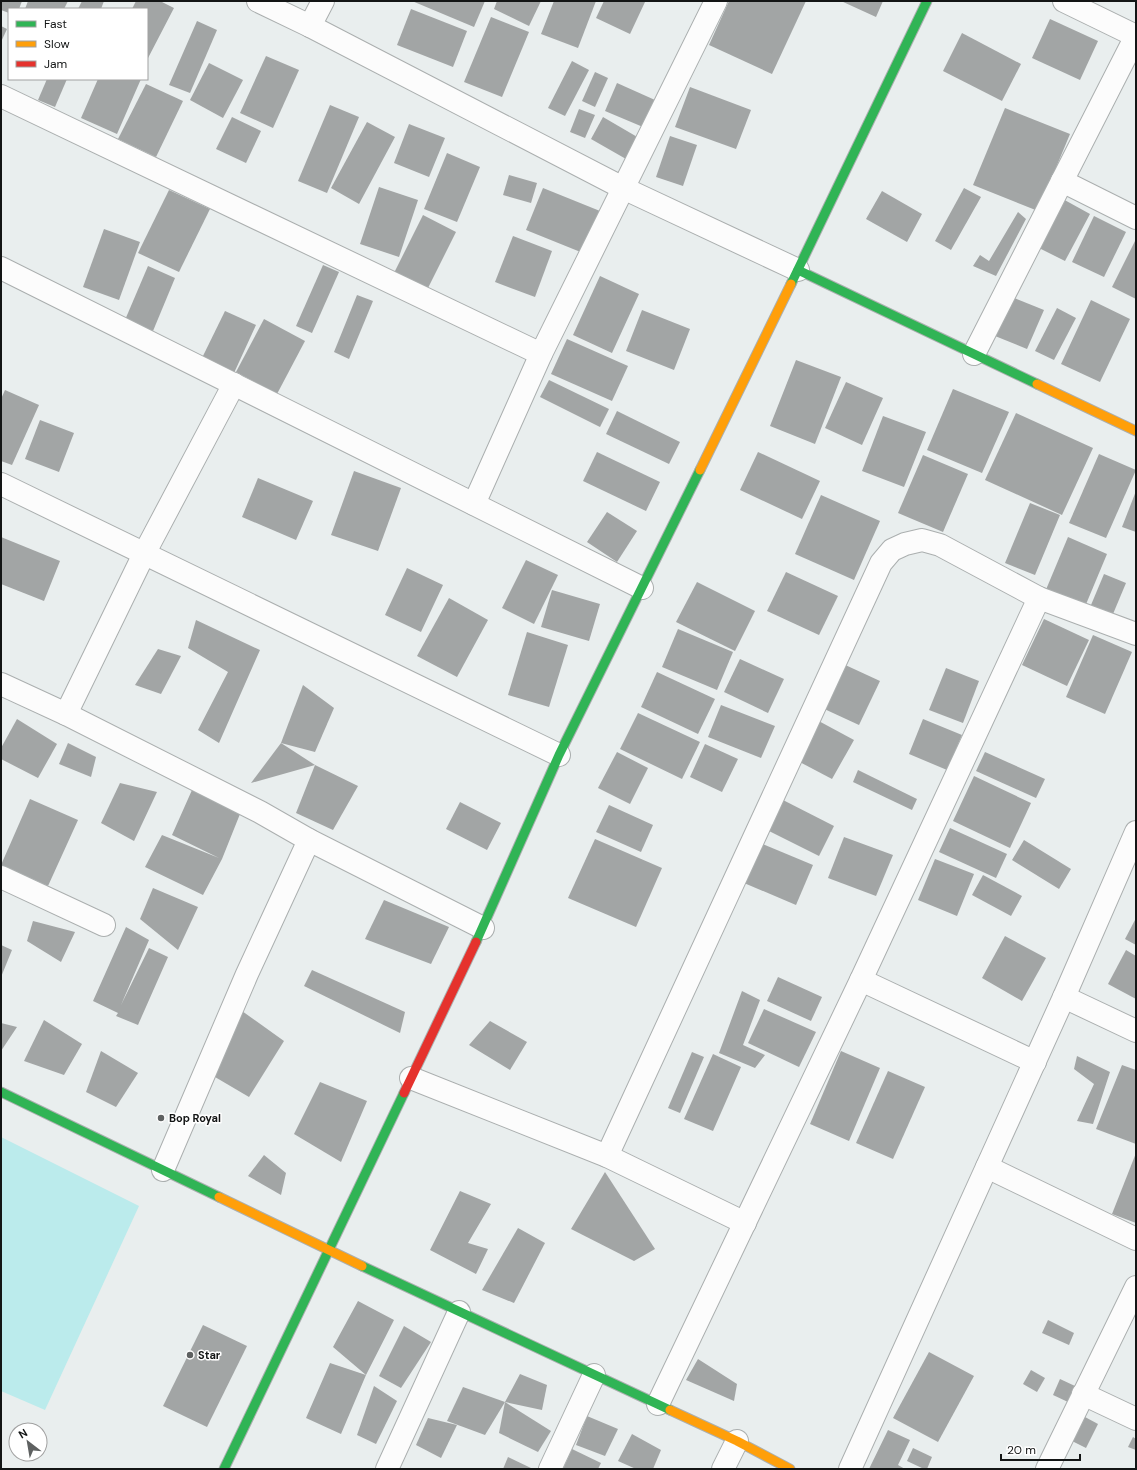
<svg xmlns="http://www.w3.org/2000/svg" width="1137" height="1470" font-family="'DM Sans',sans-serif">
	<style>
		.pitch { fill: #bbebec }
		.building { fill: #a2a5a5 }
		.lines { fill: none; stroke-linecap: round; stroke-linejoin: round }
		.street-casing { stroke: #abafaf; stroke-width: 24 }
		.fast-casing { stroke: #abafaf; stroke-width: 11 }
		.slow-casing { stroke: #abafaf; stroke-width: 11 }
		.jam-casing { stroke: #abafaf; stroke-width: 11 }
		.street { stroke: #fcfcfc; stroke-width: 22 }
		.fast { stroke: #30b455; stroke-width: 9 }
		.slow { stroke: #ff9f0a; stroke-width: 9 }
		.jam { stroke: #e5322d; stroke-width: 9 }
		.poi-dot { fill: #5e6161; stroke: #fff; stroke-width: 1.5 }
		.labels { text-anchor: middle; stroke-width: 3; stroke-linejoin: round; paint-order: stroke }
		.poi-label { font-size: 11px; font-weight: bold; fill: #131515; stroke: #fff; text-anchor: start }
	</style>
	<rect width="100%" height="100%" fill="#e9eeee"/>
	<polygon class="pitch" points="1,1137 139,1206 45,1410 1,1391"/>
	<g class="building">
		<polygon points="1,1 22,1 19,9 9,9 9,13 1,10"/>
		<polygon points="28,1 68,1 64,9 25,9"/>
		<polygon points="82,1 104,1 101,9 78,9"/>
		<polygon points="136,1 160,1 174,8 147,60 147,9 132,9"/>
		<polygon points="412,1 485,1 474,27"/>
		<polygon points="497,1 541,1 529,26 494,9"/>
		<polygon points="554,1 596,1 578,48 541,34"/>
		<polygon points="604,1 642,1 645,2 630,34 596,18"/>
		<polygon points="729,1 806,1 772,74 709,45"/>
		<polygon points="841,1 883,1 876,17"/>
		<polygon points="411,9 467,31 453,67 397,45"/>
		<polygon points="491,17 529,32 502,97 464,82"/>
		<polygon points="1050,19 1098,41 1080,80 1032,58"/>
		<polygon points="197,21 217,30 190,93 169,85"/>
		<polygon points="1,26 7,29 1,42"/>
		<polygon points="962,33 1021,64 1002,101 943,71"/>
		<polygon points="266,56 299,70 273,128 240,113"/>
		<polygon points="572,61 589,70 565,116 548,108"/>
		<polygon points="209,63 243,80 223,118 190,100"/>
		<polygon points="595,72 608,78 595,107 582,101"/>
		<polygon points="47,79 67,79 55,107 38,100"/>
		<polygon points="98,79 141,79 117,134 81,118"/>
		<polygon points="617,83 655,100 643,127 605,111"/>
		<polygon points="146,84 183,101 156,157 118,139"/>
		<polygon points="690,87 751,110 736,149 675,127"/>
		<polygon points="330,105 359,117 327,193 298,181"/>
		<polygon points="1005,108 1070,134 1038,211 973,185"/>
		<polygon points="579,109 595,115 585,138 570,132"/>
		<polygon points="232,117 261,131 246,163 216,149"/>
		<polygon points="603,117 639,138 626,159 591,139"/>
		<polygon points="367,122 395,137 359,204 331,188"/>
		<polygon points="409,124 445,138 429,177 394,163"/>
		<polygon points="670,136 697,145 683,186 656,177"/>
		<polygon points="447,153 480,167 457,222 424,209"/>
		<polygon points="509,175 537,183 531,203 503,195"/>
		<polygon points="379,187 418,200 399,257 360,244"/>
		<polygon points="543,188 600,211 583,253 526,230"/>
		<polygon points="964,188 981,197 951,250 935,241"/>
		<polygon points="169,190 210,209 179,272 138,253"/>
		<polygon points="882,191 922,214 907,242 866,219"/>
		<polygon points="1061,198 1090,214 1065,261 1035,246"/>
		<polygon points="1018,212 1026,219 996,276 973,266 980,255 989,261"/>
		<polygon points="423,215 456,232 427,290 394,273"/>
		<polygon points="1094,216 1126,232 1104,277 1072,262"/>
		<polygon points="104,229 140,242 119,300 83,287"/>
		<polygon points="513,236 552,251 535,297 495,282"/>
		<polygon points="1136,239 1136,299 1112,287"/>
		<polygon points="323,265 339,272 312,333 296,326"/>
		<polygon points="148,266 175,278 153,331 125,320"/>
		<polygon points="600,276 639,294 612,353 573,335"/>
		<polygon points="357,295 373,301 349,359 334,352"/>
		<polygon points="1012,297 1044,310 1027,349 995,336"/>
		<polygon points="1091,300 1130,319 1100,382 1061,364"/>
		<polygon points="1057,308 1076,318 1054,360 1035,351"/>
		<polygon points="642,310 690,329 674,370 626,351"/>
		<polygon points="225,311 256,325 234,373 202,358"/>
		<polygon points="264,319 305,341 277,394 236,372"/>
		<polygon points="567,339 628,366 612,401 551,374"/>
		<polygon points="796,360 841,377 815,444 770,426"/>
		<polygon points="549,380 609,409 600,427 540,397"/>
		<polygon points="846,382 883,398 862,445 825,428"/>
		<polygon points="953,389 1009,412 982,473 927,450"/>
		<polygon points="5,390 39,405 12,465 1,461 1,399"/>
		<polygon points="617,411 680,442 669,464 606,434"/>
		<polygon points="1016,413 1093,448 1062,515 985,480"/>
		<polygon points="883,416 926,432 904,487 862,471"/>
		<polygon points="40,420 74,433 59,472 25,459"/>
		<polygon points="597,452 660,482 646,511 583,481"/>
		<polygon points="758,452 820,481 802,519 740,490"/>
		<polygon points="1099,454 1136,470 1106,538 1069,523"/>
		<polygon points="923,455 968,474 943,532 898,513"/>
		<polygon points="354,471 401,488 378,551 331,535"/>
		<polygon points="258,478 313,501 296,540 242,517"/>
		<polygon points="1136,491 1136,532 1122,527"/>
		<polygon points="821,495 880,521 854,580 795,554"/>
		<polygon points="1030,503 1060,515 1035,575 1005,563"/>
		<polygon points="607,512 637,531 617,562 587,542"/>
		<polygon points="1,537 60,561 44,601 1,584"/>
		<polygon points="1068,537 1107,554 1084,609 1045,592"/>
		<polygon points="526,560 558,575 534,624 502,608"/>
		<polygon points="407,568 443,585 421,632 385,615"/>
		<polygon points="786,572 838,596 819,635 767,611"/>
		<polygon points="1104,574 1126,583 1113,614 1091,605"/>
		<polygon points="697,582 755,611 735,651 676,622"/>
		<polygon points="552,590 600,604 589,641 541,627"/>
		<polygon points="449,598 488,620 457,677 417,656"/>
		<polygon points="1044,619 1089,640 1067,686 1022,665"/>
		<polygon points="196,620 260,650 219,743 198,730 228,672 188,648"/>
		<polygon points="678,629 733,652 717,690 662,667"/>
		<polygon points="527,632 568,645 549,707 508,695"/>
		<polygon points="1093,635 1132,652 1105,714 1066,697"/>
		<polygon points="158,649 181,656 161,694 135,685"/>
		<polygon points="740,659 784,679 768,713 724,692"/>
		<polygon points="841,663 880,681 859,725 820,707"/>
		<polygon points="946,668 979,681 963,723 929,710"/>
		<polygon points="657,672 715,699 698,734 641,707"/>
		<polygon points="303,685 334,708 315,752 281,743"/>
		<polygon points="721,705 775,726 761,758 708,737"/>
		<polygon points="638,713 700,742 682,779 620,749"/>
		<polygon points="17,719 57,744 38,778 1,759 1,748"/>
		<polygon points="815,719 854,740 832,779 794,759"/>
		<polygon points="923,719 962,735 947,770 909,754"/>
		<polygon points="68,743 96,757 91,777 59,764"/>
		<polygon points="281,743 315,765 251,783"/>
		<polygon points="705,744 738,759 722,792 690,777"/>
		<polygon points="617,752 648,768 630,804 598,788"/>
		<polygon points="985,752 1045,779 1036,798 976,771"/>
		<polygon points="315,765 358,786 333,830 296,813"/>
		<polygon points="858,770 917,799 912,810 853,782"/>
		<polygon points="974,776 1031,803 1010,848 953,821"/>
		<polygon points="120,783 157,792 134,841 101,823"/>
		<polygon points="192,790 240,814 222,859 203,895 145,867 162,835 219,858 172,835"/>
		<polygon points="30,799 78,820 48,886 1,865"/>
		<polygon points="781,799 834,826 819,856 765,829"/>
		<polygon points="460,802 501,823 487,850 446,829"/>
		<polygon points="609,805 653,825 641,852 596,832"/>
		<polygon points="950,828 1007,854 996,878 939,852"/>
		<polygon points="844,837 893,855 876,896 828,878"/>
		<polygon points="595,839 662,868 636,927 568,898"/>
		<polygon points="1024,840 1071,869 1059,889 1012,860"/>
		<polygon points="760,843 813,865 796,905 744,883"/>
		<polygon points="935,859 974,874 957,916 918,900"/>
		<polygon points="983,875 1022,896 1011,916 972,895"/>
		<polygon points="153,888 198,907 178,950 140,919"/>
		<polygon points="384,900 449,927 431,964 365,939"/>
		<polygon points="1136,918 1136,945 1125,939"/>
		<polygon points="33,921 75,932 61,962 27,941"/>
		<polygon points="126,927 149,940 121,1005 149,948 168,957 138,1025 116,1016 118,1013 93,1001"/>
		<polygon points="1005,936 1046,958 1022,1001 982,978"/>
		<polygon points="1,945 12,950 1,977"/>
		<polygon points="1126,950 1136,956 1136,999 1108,984"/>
		<polygon points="312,970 405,1012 400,1033 304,986"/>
		<polygon points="778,977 822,997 811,1021 767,1001"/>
		<polygon points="742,991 760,1000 743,1045 765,1055 755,1068 719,1053"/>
		<polygon points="764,1009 816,1032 799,1067 748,1043"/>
		<polygon points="242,1011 284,1041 249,1097 215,1077"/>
		<polygon points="44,1020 82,1044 64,1075 24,1061"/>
		<polygon points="490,1021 527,1042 510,1070 469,1045"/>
		<polygon points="1,1023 17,1027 1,1051"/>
		<polygon points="101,1051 138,1073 116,1107 86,1092"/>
		<polygon points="841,1051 880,1068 849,1141 810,1124"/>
		<polygon points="692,1052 704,1057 680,1113 668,1108"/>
		<polygon points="713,1054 741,1067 713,1131 684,1119"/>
		<polygon points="1077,1056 1110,1072 1093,1124 1077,1121 1094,1084 1074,1069"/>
		<polygon points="1122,1065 1136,1070 1136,1144 1096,1129"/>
		<polygon points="888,1071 925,1087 893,1159 856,1143"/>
		<polygon points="320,1082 367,1101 341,1162 294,1134"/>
		<polygon points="1136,1153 1136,1223 1112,1214"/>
		<polygon points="264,1155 286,1173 281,1195 248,1176"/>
		<polygon points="605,1172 655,1249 634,1261 571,1229"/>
		<polygon points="460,1191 491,1204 468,1243 488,1249 476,1274 430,1250"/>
		<polygon points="518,1228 545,1243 514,1303 482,1290"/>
		<polygon points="358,1301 394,1320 366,1375 341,1434 306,1418 330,1363 366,1375 333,1347"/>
		<polygon points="1048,1320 1074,1333 1069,1345 1042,1333"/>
		<polygon points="203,1325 247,1346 207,1427 163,1406"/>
		<polygon points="404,1326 431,1342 401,1388 379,1376"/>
		<polygon points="929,1352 974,1376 938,1442 893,1418"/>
		<polygon points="698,1359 737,1384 734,1401 686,1380"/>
		<polygon points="1031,1370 1045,1378 1037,1392 1023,1384"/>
		<polygon points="520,1374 547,1385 542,1410 505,1402"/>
		<polygon points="1060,1379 1075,1386 1068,1402 1053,1395"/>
		<polygon points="374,1386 397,1401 376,1444 357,1435"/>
		<polygon points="463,1387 505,1402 485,1435 447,1421"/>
		<polygon points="505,1402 551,1431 538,1452 499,1433"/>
		<polygon points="587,1416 618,1429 605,1456 576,1445"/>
		<polygon points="1085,1417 1098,1424 1086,1448 1072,1441"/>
		<polygon points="428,1418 457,1425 441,1458 416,1445"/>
		<polygon points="888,1430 910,1440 898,1465 905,1469 869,1469"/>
		<polygon points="632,1434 661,1450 653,1469 636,1469 618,1461"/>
		<polygon points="1133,1437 1136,1439 1136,1450 1128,1447"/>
		<polygon points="913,1448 932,1457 927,1469 924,1469 907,1461"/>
		<polygon points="572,1449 601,1463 598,1469 563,1469"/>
		<polygon points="508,1457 533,1469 503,1469"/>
	</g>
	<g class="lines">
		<defs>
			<g id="street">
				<polyline points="258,1 310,26 623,188 798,270"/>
				<polyline points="1064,1 1136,36"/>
				<polyline points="310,26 323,1"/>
				<polyline points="1,96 541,354"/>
				<polyline points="1062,181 1136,218"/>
				<polyline points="1,268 642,588"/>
				<polyline points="974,354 1136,36"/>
				<polyline points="1,484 559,755"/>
				<polyline points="474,504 541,354 716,1"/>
				<polyline points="1,684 66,714 260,812 309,840 483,928"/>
				<polyline points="66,714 144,554 234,384"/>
				<polyline points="1,877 104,925"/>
				<polyline points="861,980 1035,1062"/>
				<polyline points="1064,997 1136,1031"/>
				<polyline points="411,1078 607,1156 745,1223"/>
				<polyline points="607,1156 881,563 892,550 905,544 922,540 940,545 1039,598 1136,634"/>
				<polyline points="987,1167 1136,1239"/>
				<polyline points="163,1170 247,974 309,840"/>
				<polyline points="1083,1394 1136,1419"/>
				<polyline points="658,1404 861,980 1039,598"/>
				<polyline points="387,1469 459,1312"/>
				<polyline points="550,1469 594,1375"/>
				<polyline points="723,1469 737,1441"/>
				<polyline points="850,1469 1064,997 1136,832"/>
				<polyline points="1047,1469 1136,1287"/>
			</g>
			<g id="fast">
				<polyline points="798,270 1037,384"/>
				<polyline points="791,284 927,1"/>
				<polyline points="476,942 559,755 700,470"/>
				<polyline points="1,1092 219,1197"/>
				<polyline points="362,1266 670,1410"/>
				<polyline points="224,1469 404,1093"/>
			</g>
			<g id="slow">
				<polyline points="1037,384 1136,431"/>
				<polyline points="700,470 791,284"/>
				<polyline points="219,1197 362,1266"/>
				<polyline points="670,1410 737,1441 790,1469"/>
			</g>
			<polyline id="jam" points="404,1093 476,942"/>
		</defs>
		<use href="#street" class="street-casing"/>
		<use href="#fast" class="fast-casing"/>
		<use href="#slow" class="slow-casing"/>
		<use href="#jam" class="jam-casing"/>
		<use href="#street" class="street"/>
		<use href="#fast" class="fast"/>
		<use href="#slow" class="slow"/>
		<use href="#jam" class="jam"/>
	</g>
	<g class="poi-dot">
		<circle cx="161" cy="1118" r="4"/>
		<circle cx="190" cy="1355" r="4"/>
	</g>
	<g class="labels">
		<g class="poi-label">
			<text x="169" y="1122">Bop Royal</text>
			<text x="198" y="1359">Star</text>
		</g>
	</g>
	<rect width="1137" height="1470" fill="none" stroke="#131515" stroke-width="4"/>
	<rect x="8" y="8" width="140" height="72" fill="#ffffff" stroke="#a1a1a1"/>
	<rect x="16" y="21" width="20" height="6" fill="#30b455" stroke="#a1a1a1"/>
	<text x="44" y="28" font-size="12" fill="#131515">Fast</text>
	<rect x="16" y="41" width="20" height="6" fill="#ff9f0a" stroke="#a1a1a1"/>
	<text x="44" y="48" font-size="12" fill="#131515">Slow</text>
	<rect x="16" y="61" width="20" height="6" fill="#e5322d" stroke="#a1a1a1"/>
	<text x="44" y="68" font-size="12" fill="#131515">Jam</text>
	<g transform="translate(28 1442) rotate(329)"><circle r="19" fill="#ffffff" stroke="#a1a1a1"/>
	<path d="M0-3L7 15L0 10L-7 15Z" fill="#5e6161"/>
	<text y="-6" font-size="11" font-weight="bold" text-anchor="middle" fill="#131515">N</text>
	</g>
	<path d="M1001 1454v6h79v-6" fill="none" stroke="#131515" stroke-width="2"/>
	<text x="1007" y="1454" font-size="12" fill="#131515" stroke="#ffffff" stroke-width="3" paint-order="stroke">20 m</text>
</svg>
